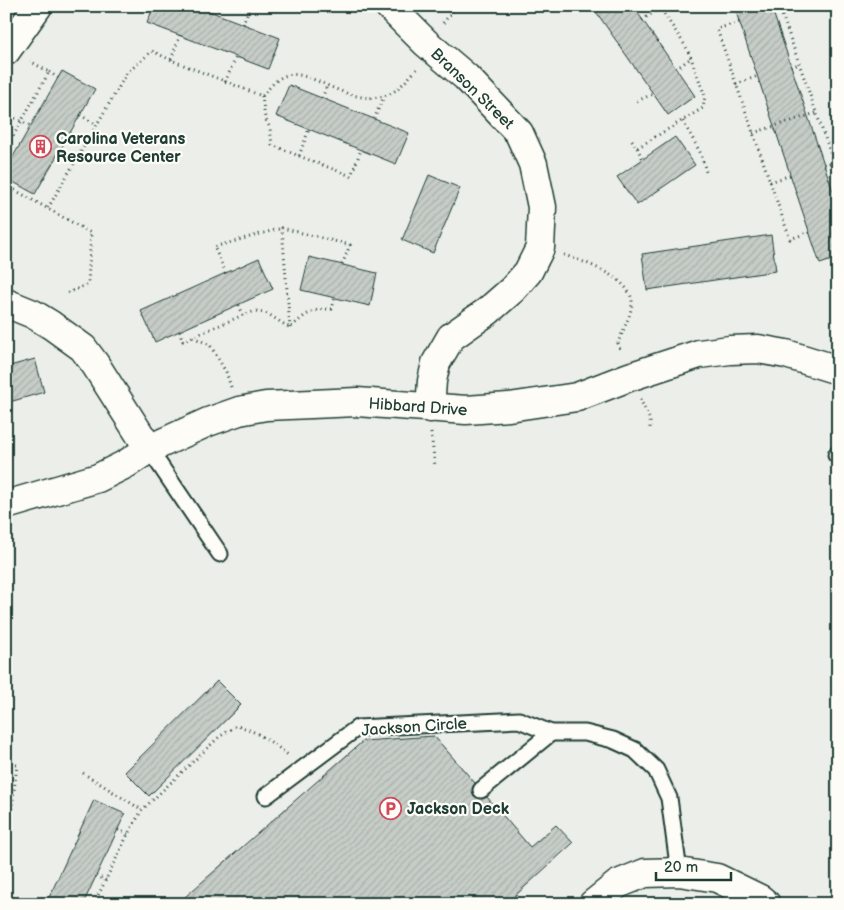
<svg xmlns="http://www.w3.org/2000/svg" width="844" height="910" font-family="'Balsamiq Sans',sans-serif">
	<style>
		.built { fill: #eceee9 }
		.building { fill: url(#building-hatch); stroke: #1f3d34 }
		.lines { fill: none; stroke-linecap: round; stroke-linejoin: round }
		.service-casing { stroke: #1f3d34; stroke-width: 19 }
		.minor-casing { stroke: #1f3d34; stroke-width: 31 }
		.path { stroke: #1f3d34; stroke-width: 3; stroke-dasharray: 1 4; stroke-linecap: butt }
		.service { stroke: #fdfcf7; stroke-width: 15 }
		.minor { stroke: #fdfcf7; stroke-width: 28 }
		.labels { text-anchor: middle; stroke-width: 4.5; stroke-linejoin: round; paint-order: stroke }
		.street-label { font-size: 16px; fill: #1f3d34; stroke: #fdfcf7 }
		.poi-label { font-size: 16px; font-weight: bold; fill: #1f3d34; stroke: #fdfcf7; text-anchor: start }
	</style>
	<defs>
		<pattern id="building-hatch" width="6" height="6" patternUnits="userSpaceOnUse" patternTransform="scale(1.25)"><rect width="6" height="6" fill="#c6cdc7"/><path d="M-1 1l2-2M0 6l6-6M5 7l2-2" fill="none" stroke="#aab1ac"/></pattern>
	</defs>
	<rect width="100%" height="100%" fill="#fdfcf7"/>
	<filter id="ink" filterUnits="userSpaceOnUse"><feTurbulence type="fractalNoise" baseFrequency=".02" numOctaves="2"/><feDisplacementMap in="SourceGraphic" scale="10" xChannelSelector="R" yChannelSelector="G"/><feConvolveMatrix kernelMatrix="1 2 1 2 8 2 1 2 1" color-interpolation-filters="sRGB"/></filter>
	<g filter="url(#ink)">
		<rect class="built" x="6" y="6" width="832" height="898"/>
		<g class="building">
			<polygon points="154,6 196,6 280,38 268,69 147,23"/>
			<polygon points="592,6 633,6 695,96 668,115"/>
			<polygon points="734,6 771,6 838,206 838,258 820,264"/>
			<polygon points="62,71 95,89 35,194 6,178 6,169"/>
			<polygon points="289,85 409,133 396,164 276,116"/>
			<polygon points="675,137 695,165 637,205 617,177"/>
			<polygon points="429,175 460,188 433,253 402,240"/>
			<polygon points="771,235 776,271 647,290 642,254"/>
			<polygon points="309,257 377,273 370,306 301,290"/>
			<polygon points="259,258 273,289 155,342 141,311"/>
			<polygon points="35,359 44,392 6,403 6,367"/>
			<polygon points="217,681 241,705 149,796 125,772"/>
			<polygon points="434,736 475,783 472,791 474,796 482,799 487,797 530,847 556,825 573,843 506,904 177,904 363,741"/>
			<polygon points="94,800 125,814 83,904 46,904"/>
		</g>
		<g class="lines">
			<defs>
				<g id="service">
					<polyline points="149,449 220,554"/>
					<polyline points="836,455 838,453"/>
					<polyline points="481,790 551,733"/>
					<polyline points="266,796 357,728 519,720 551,733 585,733 613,740 635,750 656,770 669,798 679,872"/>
				</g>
				<g id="minor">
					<polyline points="389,6 426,43 466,77 519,133 533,164 542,207 540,248 528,272 512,290 488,311 451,337 436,363 432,381 430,408"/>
					<polyline points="6,51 38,6"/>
					<polyline points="6,303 33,314 51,325 83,348 95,364 149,449"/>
					<polyline points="6,505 98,478 126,464 149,449 208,422 239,411 266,406 357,402 466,410 509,407 577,397 629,377 699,354 730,350 758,349 786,354 838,370"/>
					<polyline points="593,904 618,884 645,873 679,872 717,878 760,899 766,904"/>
				</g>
			</defs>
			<use href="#service" class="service-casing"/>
			<use href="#minor" class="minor-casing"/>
			<g class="path">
				<polyline points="779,6 838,175"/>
				<polyline points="642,20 660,8"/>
				<polyline points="739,22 717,29 790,239 810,232"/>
				<polyline points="443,23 457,6"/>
				<polyline points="243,24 250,6"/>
				<path d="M180,35l-9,25 91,36c6,-6 12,-15 20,-19 26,-14 67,34 107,17 9,-3 22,-19 29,-26"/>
				<polyline points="791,67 799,64"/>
				<polyline points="676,69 691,58"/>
				<polyline points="49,72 58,78"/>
				<polyline points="225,82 236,57"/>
				<polyline points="736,84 758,76"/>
				<polyline points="262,96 265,118 270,128 272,145 299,156 309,129"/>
				<polyline points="322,98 327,86"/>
				<polyline points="637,101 653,94"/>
				<polyline points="6,114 31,126"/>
				<polyline points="80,115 97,125"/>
				<polyline points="374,119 384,96"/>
				<polyline points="683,121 701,154 706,172"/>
				<polyline points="753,133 816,113"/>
				<polyline points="632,140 637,148 703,108 705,96 691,58 686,47 659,6"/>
				<polyline points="637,148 643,159"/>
				<polyline points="6,149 49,72 30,61"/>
				<polyline points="299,156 351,176 361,150"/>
				<polyline points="824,165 833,162"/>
				<polyline points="770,182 791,175"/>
				<polyline points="6,185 91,233 88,284 68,293"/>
				<polyline points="48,208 127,73 152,51 171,60"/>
				<path d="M564,255c19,6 67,23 68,47 0,12 -10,30 -14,41l3,9"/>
				<polyline points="226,273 214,247 282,228"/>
				<polyline points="239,305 243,315"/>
				<polyline points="290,328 282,228 350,245 342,265"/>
				<path d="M179,331l4,10 60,-26 13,-4 12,3 22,14c15,-13 22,-20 42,-19l3,-12"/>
				<polyline points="193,337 210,345 226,372 231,387"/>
				<polyline points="640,399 650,420 650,431"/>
				<polyline points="431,433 435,466"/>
				<polyline points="6,764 17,765 6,858"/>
				<polyline points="83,773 142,810"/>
				<polyline points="118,830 128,834"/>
				<polyline points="96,876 106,880"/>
				<path d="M94,904l34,-70 14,-24 77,-73 17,-11c18,3 37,17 52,29"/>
			</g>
			<use href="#service" class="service"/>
			<use href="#minor" class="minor"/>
		</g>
	</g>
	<defs>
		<symbol id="building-ring" viewBox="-11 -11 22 22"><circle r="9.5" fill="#fdfcf7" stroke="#d1495b" stroke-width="1.5"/><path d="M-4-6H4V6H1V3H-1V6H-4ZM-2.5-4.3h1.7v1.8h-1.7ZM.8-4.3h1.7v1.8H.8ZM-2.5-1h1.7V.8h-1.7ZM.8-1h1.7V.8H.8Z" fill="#d1495b"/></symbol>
		<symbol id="parking-ring" viewBox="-11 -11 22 22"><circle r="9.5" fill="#fdfcf7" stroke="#d1495b" stroke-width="1.5"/><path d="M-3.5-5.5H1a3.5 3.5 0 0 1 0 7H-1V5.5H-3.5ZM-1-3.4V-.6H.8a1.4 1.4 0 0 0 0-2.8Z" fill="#d1495b"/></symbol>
	</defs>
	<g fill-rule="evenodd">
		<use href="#building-ring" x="28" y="134" width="25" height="25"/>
		<use href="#parking-ring" x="378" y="796" width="25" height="25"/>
	</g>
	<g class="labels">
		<g class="street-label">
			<text transform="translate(473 88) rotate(44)" y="6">Branson Street</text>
			<text transform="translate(418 406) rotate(4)" y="6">Hibbard Drive</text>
			<text transform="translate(414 726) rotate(-4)" y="6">Jackson Circle</text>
		</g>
		<g class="poi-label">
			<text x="56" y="144">Carolina Veterans<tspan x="56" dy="18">Resource Center</tspan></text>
			<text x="407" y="814">Jackson Deck</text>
		</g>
	</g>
	<rect width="844" height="910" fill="none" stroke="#fdfcf7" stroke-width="25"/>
	<rect x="12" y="12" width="819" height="885" fill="none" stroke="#1f3d34" stroke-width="2" filter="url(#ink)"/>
	<path d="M656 872v8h75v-8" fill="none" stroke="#1f3d34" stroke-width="2.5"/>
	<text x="664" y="872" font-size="15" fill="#1f3d34" stroke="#fdfcf7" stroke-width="4" paint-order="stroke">20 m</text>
</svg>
